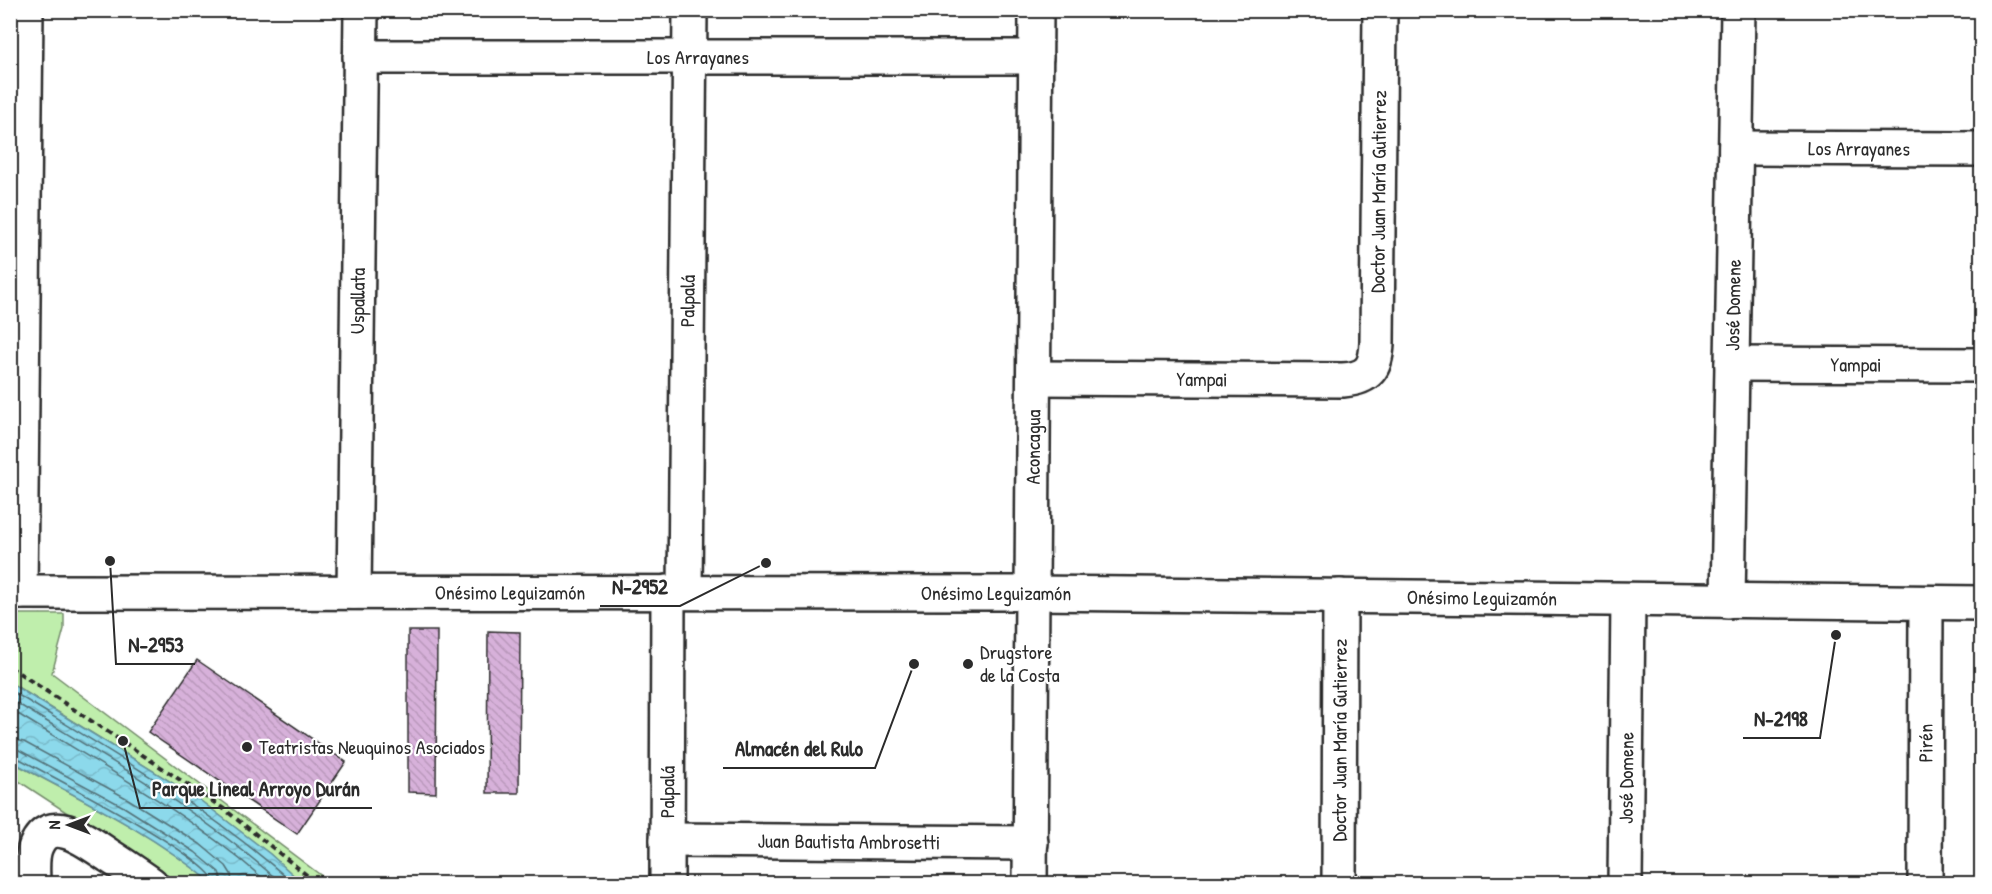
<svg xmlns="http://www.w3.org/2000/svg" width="1992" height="894" font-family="'Patrick Hand',sans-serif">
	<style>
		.park { fill: #bfeeac; stroke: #758c6c; stroke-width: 1.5 }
		.water { fill: url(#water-waves); stroke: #65939e; stroke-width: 1.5 }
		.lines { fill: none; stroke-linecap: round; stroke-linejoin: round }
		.shore { stroke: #527178; stroke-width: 1.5 }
		.building { fill: url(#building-back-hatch); stroke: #2b2b2b; stroke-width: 1.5 }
		.street-casing { stroke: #2b2b2b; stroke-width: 38 }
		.secondary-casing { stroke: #2b2b2b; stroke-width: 38 }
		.path { stroke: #2b2b2b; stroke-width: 4; stroke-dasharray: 6 4.5; stroke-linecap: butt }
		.street { stroke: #fff; stroke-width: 33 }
		.secondary { stroke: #fff; stroke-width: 33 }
		.poi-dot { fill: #2b2b2b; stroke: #fff; stroke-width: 2 }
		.labels { text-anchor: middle; stroke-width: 4.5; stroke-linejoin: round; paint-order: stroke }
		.street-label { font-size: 20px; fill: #2b2b2b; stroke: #fff }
		.poi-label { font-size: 20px; fill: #2b2b2b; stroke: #fff; text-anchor: start }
		.leader { fill: none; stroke: #2b2b2b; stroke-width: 2 }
		.callout-dot { fill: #2b2b2b; stroke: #fff; stroke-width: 2 }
		.callout-label { font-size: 21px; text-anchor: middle; font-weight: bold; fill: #2b2b2b; stroke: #fff; stroke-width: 4.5; stroke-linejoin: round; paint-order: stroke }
	</style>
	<defs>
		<pattern id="water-waves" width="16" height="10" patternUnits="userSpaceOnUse" patternTransform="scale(1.5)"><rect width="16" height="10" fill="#8cd9eb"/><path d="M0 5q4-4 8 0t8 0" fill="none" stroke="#79baca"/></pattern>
		<pattern id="building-back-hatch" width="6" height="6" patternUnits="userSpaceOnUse" patternTransform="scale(1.5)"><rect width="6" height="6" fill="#d7b1da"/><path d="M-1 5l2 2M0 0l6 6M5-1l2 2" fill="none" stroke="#b998bb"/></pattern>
	</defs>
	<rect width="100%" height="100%" fill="#fff"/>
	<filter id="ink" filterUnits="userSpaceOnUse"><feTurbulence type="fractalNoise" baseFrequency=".0167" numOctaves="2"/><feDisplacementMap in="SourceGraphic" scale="12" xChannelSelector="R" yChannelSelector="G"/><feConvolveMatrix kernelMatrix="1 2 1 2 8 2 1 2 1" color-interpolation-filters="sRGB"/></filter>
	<g filter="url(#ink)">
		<g class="park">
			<polygon points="10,614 64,614 64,629 52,673 331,883 302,883 270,854 197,798 11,683"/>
			<path d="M10,761c69,37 142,72 202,122h-38l-163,-107z"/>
		</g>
		<path class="water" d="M10,683l187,115 73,56 32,29h-90c-60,-50 -133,-85 -201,-122z"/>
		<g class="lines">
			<g class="shore">
				<path d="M10,690c99,61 197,116 284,194"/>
				<path d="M10,699c94,58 191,111 272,185"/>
				<path d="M10,709c88,55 182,105 259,175"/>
				<polyline points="10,739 24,742 128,799 200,844 226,866 231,874 232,884"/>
				<polyline points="10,748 19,750 124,807 195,852 219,872 223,884"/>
				<path d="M10,756l6,1c29,16 197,101 199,127"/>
			</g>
		</g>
		<g class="building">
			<polygon points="408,631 437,631 436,793 408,792"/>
			<polygon points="488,631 520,632 519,793 487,793"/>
			<polygon points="197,660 346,762 297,834 148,732"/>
		</g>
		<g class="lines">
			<defs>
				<g id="street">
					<path id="s1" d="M360,57h676"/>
					<path id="s2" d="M1736,148l246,1"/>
					<path id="s3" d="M1732,364l250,1"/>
					<path id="s4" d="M1034,378l309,2c26,-2 33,-12 34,-37l3,-333"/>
					<polyline points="20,592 26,10"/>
					<path id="s5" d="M354,592l7,-582"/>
					<path id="s6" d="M685,592l5,-582"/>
					<path id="s7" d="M1728,601l10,-591"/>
					<path id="s8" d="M667,840l364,3"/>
					<path d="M33,884c0,-13 -2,-27 3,-38 15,-36 56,-1 75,11 14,9 27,18 40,27"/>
					<path id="s9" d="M667,884l1,-292"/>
					<polyline points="1030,884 1032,593"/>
					<path id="s10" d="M1339,884l1,-288"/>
					<path id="s11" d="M1625,884l3,-284"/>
					<path id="s12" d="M1925,884l1,-281"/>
				</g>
				<g id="secondary">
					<path id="s13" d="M10,592l1022,1 950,10"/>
					<path id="s14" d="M1032,593l4,-583"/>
				</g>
			</defs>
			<use href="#street" class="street-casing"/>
			<use href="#secondary" class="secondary-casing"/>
			<polyline class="path" points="10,667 224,809 318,884"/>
			<use href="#street" class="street"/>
			<use href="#secondary" class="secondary"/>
		</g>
	</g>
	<g class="poi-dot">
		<circle cx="968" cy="664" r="6"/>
		<circle cx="247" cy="747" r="6"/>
	</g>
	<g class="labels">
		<g class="street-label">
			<text dy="7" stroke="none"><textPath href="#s1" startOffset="338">Los Arrayanes</textPath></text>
			<text dy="7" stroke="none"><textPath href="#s2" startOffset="123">Los Arrayanes</textPath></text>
			<text dy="7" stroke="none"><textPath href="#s4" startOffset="518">Doctor Juan María Gutierrez</textPath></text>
			<text dy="7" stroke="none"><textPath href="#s5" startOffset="291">Uspallata</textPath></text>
			<text dy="7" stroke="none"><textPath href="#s6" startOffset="291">Palpalá</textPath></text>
			<text dy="7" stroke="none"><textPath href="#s7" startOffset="296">José Domene</textPath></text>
			<text dy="7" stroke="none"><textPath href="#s3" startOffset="124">Yampai</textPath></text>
			<text dy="7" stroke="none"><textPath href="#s4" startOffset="168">Yampai</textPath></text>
			<text dy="7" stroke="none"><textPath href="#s14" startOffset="146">Aconcagua</textPath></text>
			<text dy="7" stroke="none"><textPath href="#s13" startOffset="500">Onésimo Leguizamón</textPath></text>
			<text dy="7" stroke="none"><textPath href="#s13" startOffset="986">Onésimo Leguizamón</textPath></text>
			<text dy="7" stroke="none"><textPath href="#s13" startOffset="1472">Onésimo Leguizamón</textPath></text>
			<text dy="7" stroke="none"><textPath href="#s10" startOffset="144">Doctor Juan María Gutierrez</textPath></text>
			<text dy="7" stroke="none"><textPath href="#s12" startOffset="141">Pirén</textPath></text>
			<text dy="7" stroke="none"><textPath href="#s11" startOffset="106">José Domene</textPath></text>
			<text dy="7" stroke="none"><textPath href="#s9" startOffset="92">Palpalá</textPath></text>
			<text dy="7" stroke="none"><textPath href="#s8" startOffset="182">Juan Bautista Ambrosetti</textPath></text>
		</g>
		<g class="poi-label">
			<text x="980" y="659">Drugstore<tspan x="980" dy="23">de la Costa</tspan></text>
			<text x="259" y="754">Teatristas Neuquinos Asociados</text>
		</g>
	</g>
	<path class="leader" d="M766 563L680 606H600M110 561L116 664H195M1836 635L1820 738H1743M914 664L875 768H723M123 741L140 808H372"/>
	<g class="callout-dot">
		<circle cx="766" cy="563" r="6"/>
		<circle cx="110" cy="561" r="6"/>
		<circle cx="1836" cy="635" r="6"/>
		<circle cx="914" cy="664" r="6"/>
		<circle cx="123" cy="741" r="6"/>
	</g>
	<g class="callout-label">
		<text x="640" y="594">N-2952</text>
		<text x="156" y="652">N-2953</text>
		<text x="1781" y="726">N-2198</text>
		<text x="799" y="756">Almacén del Rulo</text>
		<text x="256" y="796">Parque Lineal Arroyo Durán</text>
	</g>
	<rect width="1992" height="894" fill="none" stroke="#fff" stroke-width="36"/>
	<rect x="18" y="18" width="1956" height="858" fill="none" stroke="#2b2b2b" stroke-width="2" filter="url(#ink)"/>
	<g transform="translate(69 825) rotate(270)" stroke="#ffffff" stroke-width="4.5" paint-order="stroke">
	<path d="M0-4.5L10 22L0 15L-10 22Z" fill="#2b2b2b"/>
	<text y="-9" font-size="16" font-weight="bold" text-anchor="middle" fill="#2b2b2b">N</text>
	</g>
</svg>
